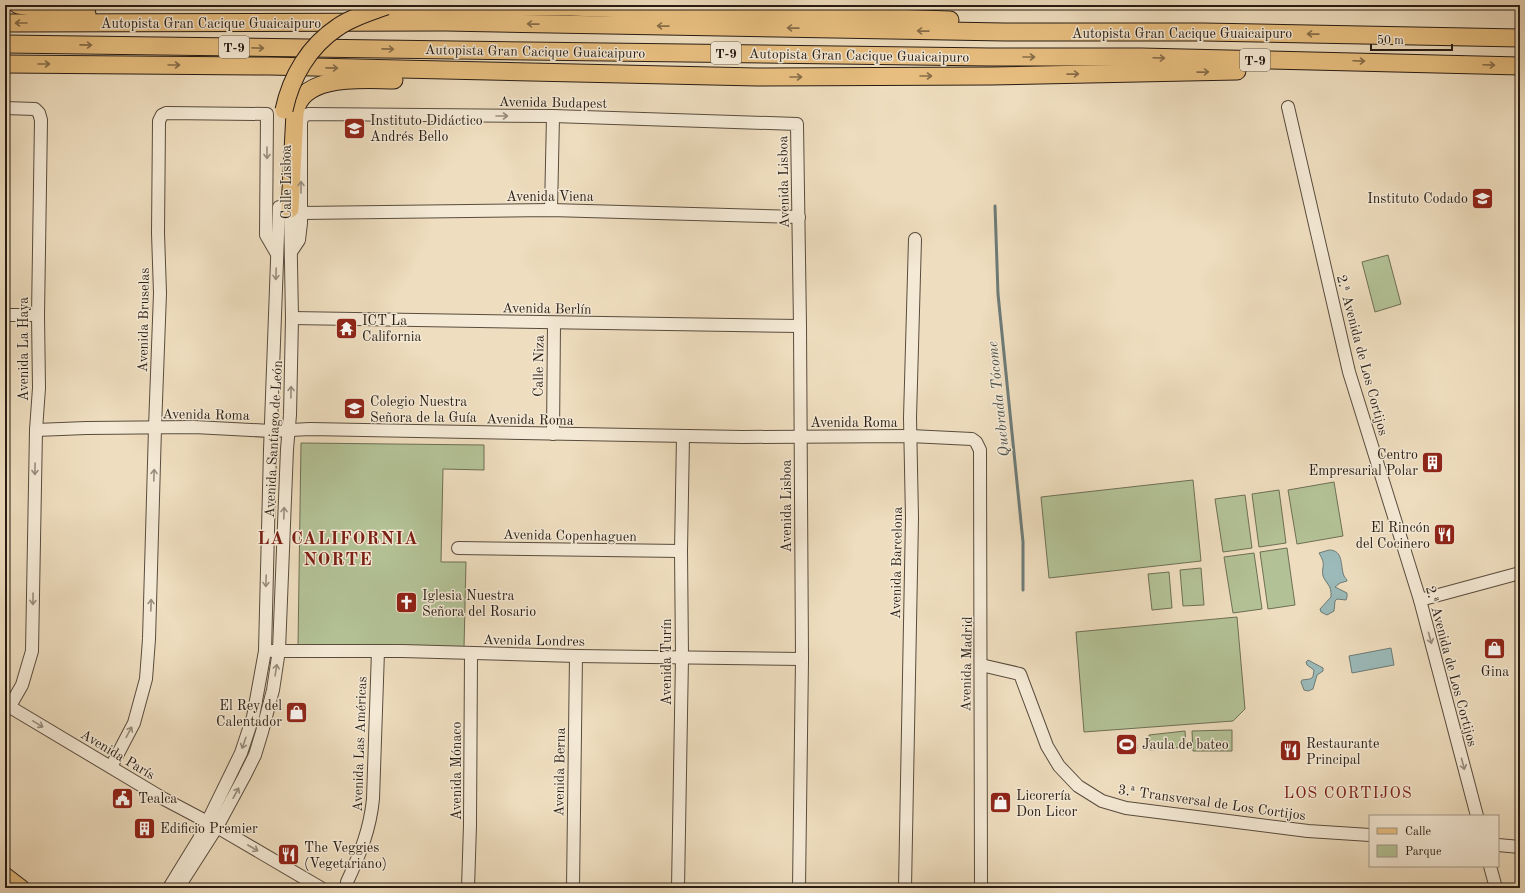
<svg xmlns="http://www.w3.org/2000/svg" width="1525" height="893" font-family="'Old Standard TT',serif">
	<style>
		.green { fill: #b3c296; stroke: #6d6f54 }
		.water { fill: #9bbab9; stroke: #6d7b77 }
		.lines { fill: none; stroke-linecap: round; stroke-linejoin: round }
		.stream { stroke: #6d7b77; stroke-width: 3 }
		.minor-casing { stroke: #594c3e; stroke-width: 14 }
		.major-casing { stroke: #271c13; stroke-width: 17 }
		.highway-casing { stroke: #271c13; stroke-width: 19 }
		.minor { stroke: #f4e9d5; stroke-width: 12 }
		.major { stroke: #e7be7f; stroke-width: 15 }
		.highway { stroke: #e7be7f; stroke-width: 17 }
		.highway-bridge-casing { stroke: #271c13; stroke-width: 19; stroke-linecap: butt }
		.highway-bridge { stroke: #e7be7f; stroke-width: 17 }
		.oneway { stroke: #876d49 }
		.oneway2 { stroke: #988d7e }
		.labels { text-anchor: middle; stroke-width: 3; stroke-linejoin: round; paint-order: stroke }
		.shield { fill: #f4e9d5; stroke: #645a4d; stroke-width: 1 }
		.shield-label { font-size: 13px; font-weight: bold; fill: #271c13 }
		.street-label { font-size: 14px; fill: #271c13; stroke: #f4e9d5 }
		.poi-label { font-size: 14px; fill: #271c13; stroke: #f4e9d5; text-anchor: start }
		.water-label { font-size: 15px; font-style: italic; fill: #50534d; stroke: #f4e9d5 }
		.quarter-label { font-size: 16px; letter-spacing: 1px; fill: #7a1f14; stroke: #f4e9d5 }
		.district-label { font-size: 18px; font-weight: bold; letter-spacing: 1px; fill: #7a1f14; stroke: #f4e9d5 }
	</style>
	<rect width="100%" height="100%" fill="#eeddbe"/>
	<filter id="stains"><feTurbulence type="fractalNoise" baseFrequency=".005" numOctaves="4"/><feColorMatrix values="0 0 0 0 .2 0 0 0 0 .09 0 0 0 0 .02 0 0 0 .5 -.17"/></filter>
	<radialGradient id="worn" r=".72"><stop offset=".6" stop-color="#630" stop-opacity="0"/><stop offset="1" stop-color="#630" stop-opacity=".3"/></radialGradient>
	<g class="green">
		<polygon points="1388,255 1401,304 1375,312 1362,262"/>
		<polygon points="301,443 484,445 484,470 443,469 441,562 466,562 464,648 298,646"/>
		<polygon points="1193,480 1201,561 1049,578 1041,497"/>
		<polygon points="1334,482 1343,536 1297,544 1288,490"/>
		<polygon points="1279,490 1286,543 1259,547 1252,494"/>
		<polygon points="1245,495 1252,548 1223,552 1215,499"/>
		<polygon points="1287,548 1295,605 1268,609 1260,552"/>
		<polygon points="1254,553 1262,609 1233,613 1224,557"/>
		<polygon points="1201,568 1204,605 1183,606 1180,570"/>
		<polygon points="1169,572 1172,608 1152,610 1148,574"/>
		<polygon points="1237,617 1245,709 1233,721 1084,732 1076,632"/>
		<polygon points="1232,730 1232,751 1193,751 1192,731"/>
		<polygon points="1185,731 1186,747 1150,750 1149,735"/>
		<polygon points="1136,737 1137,749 1118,751 1117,739"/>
	</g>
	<g class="water">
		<path d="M1329,550c15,0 11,16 15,26 1,2 3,3 3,5l-7,2 -5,4 12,6v4l-1,3 -9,-1 -2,2 -1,10 -7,4 -6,-3 -1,-3 11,-12c1,-12 -5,-13 -8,-21 -2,-10 4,-10 -4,-23z"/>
		<polygon points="1391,648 1394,665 1352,673 1349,656"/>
		<polygon points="1308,660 1323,668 1323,671 1317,675 1313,689 1308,691 1304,690 1301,682 1302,680 1310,679 1313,677 1314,670 1307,665 1306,662"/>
	</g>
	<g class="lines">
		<polyline class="stream" points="995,206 998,294 1023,542 1023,590"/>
		<defs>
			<g id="minor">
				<polyline points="1288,107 1349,372 1420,600 1477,816"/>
				<polyline points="5,108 35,109 39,113 41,120 38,315 39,388 36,430 32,651 22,685 10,706"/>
				<polyline points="551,210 553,116"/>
				<polyline points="301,213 551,210 799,217"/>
				<polyline points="291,252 299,240 301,223 301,122 303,116 309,114 553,116 797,124 800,326 802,659 799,888"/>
				<polyline points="5,315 38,315"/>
				<polyline points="292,318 800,326"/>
				<polyline points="36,430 86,428 194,427 271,431 310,429 743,437 910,436 972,439 976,442 980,450 981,888"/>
				<polyline points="553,434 554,323"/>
				<polyline points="458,548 681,551"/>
				<polyline points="1420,600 1520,573"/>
				<polyline points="272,651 402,651 576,656 802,659"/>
				<polyline points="981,665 1020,674 1047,746 1059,766 1078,786 1102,801 1126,808 1308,831 1370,835"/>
				<polyline points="5,704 164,799 217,827 321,888"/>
				<polyline points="111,767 134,723 146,679 149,639 155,428 160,293 158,233 159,121 162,115 166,113 267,114 266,235 277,254"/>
				<polyline points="1498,845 1520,847"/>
				<polyline points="1490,866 1496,888"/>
				<path d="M347,882c13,-28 23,-52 26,-83l5,-148"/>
				<polyline points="169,888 199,839 241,753 253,717 265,651 270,450 279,207"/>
				<polyline points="178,888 217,827 244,777 255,755 262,732 273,690 279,650 287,449 290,415 292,318 290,209"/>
				<polyline points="468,888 470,825 471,654"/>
				<polyline points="573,888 576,656"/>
				<polyline points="678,888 682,657 681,551 683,436"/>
				<polyline points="905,888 912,518 910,418 915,239"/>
			</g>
			<polyline id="major" points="5,875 22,888"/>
			<g id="highway">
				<polyline points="18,5 87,14"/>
				<polyline points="386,6 570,7 950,20"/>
				<polyline points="5,23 445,22 1004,32 1204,32 1520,38"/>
				<polyline points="5,44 990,57 1141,57 1520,66"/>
				<polyline points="5,64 269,66 757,77 992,76 1237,71"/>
				<path d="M290,209l5,-96c6,-40 69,-33 99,-33"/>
			</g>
		</defs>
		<use href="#minor" class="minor-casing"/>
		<use href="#major" class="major-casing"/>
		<use href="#highway" class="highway-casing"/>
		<use href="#minor" class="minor"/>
		<use href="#major" class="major"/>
		<use href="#highway" class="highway"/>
		<defs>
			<path id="highway-bridge" d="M284,110c7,-33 25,-64 54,-83 14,-10 32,-15 48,-21"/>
		</defs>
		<use href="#highway-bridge" class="highway-bridge-casing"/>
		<use href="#highway-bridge" class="highway-bridge"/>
	</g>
	<defs><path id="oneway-shaft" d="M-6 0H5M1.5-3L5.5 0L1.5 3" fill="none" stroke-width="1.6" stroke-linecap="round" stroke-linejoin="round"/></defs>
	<g class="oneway">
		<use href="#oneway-shaft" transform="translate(21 23) rotate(180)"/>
		<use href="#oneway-shaft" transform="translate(533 24) rotate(-179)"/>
		<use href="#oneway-shaft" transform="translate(663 26) rotate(-179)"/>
		<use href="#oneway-shaft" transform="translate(793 28) rotate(-179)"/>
		<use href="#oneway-shaft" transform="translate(923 31) rotate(-179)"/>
		<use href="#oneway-shaft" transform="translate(1313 34) rotate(-179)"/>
		<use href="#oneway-shaft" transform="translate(86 45) rotate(1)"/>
		<use href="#oneway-shaft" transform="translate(258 48) rotate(1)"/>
		<use href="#oneway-shaft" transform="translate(388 49) rotate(1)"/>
		<use href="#oneway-shaft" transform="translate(1029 57)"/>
		<use href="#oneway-shaft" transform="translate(1159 58) rotate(2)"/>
		<use href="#oneway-shaft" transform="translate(1359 61) rotate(2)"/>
		<use href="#oneway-shaft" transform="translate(44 64)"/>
		<use href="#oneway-shaft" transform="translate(174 65)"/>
		<use href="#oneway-shaft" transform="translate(1489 65) rotate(2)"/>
		<use href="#oneway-shaft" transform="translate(332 68) rotate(1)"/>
		<use href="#oneway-shaft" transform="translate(1203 72) rotate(-1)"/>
		<use href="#oneway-shaft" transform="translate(1073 74) rotate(-1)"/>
		<use href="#oneway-shaft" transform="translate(926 76)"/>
		<use href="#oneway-shaft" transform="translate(796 77)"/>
	</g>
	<g class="oneway2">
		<use href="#oneway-shaft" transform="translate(502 116)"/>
		<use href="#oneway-shaft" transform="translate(267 153) rotate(90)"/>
		<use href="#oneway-shaft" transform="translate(301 187) rotate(-90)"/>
		<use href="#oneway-shaft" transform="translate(276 274) rotate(92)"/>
		<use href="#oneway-shaft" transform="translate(291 392) rotate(-89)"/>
		<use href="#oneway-shaft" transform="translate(35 469) rotate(91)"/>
		<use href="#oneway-shaft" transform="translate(154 475) rotate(-88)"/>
		<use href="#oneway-shaft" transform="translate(284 513) rotate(-88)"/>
		<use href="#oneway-shaft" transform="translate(266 581) rotate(92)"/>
		<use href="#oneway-shaft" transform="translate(33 599) rotate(91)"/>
		<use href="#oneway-shaft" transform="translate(151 605) rotate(-88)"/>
		<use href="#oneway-shaft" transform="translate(1430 638) rotate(75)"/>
		<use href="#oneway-shaft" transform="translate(276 670) rotate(-81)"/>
		<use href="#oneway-shaft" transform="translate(38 724) rotate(31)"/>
		<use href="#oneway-shaft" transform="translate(129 732) rotate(-62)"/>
		<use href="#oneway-shaft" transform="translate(244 743) rotate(109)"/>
		<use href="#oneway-shaft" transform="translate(1463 764) rotate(75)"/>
		<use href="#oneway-shaft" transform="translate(236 793) rotate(-61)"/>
		<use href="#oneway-shaft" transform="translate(253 848) rotate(30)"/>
	</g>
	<defs>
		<symbol id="school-square" viewBox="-11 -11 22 22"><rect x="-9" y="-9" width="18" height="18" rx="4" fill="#8f2418" stroke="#f4e9d5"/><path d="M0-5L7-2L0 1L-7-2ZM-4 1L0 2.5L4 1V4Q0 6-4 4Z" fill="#fff"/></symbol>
		<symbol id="university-square" viewBox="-11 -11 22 22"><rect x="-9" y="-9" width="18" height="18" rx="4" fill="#8f2418" stroke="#f4e9d5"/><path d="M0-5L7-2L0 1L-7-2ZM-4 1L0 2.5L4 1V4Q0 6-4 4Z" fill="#fff"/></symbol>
		<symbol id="temple-square" viewBox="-11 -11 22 22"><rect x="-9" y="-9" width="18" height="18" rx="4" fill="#8f2418" stroke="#f4e9d5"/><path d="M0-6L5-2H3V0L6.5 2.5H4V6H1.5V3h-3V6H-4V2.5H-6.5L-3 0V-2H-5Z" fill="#fff"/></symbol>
		<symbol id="building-square" viewBox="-11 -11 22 22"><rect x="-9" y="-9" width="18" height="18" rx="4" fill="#8f2418" stroke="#f4e9d5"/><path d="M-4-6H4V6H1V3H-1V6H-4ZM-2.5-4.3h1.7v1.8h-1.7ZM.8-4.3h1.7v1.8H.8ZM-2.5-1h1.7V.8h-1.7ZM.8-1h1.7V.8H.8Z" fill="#fff"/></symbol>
		<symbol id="restaurant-square" viewBox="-11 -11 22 22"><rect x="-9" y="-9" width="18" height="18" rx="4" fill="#8f2418" stroke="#f4e9d5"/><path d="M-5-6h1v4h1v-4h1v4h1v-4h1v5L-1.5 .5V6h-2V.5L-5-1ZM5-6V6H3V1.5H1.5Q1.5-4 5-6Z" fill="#fff"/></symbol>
		<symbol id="church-square" viewBox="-11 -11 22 22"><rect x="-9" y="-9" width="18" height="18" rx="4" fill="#8f2418" stroke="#f4e9d5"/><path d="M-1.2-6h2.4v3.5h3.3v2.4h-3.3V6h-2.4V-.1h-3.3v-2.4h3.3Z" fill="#fff"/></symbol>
		<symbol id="shop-square" viewBox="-11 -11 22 22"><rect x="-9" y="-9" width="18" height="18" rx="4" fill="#8f2418" stroke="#f4e9d5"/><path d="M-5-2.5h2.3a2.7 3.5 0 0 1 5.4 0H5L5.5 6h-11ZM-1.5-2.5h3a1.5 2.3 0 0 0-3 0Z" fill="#fff"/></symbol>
		<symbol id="stadium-square" viewBox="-11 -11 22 22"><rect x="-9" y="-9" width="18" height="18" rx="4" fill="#8f2418" stroke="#f4e9d5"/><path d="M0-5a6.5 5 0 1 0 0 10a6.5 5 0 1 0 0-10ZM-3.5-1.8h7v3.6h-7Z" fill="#fff"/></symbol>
		<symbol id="civic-square" viewBox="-11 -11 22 22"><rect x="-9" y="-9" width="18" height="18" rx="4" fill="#8f2418" stroke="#f4e9d5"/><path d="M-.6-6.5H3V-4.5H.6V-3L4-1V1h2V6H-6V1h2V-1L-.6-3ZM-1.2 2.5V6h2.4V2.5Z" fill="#fff"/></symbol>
	</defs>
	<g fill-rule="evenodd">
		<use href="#school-square" x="342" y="116" width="25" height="25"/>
		<use href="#university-square" x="1470" y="186" width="25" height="25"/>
		<use href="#temple-square" x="334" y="316" width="25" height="25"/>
		<use href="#school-square" x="342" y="396" width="25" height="25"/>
		<use href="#building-square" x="1420" y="450" width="25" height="25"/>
		<use href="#restaurant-square" x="1432" y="522" width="25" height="25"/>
		<use href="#church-square" x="394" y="590" width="25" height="25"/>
		<use href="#shop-square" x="1482" y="636" width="25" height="25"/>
		<use href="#shop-square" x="284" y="700" width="25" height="25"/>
		<use href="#stadium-square" x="1114" y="732" width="25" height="25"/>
		<use href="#restaurant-square" x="1278" y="738" width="25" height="25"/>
		<use href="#civic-square" x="110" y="786" width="25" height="25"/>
		<use href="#shop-square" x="988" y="790" width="25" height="25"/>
		<use href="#building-square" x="132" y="816" width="25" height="25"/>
		<use href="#restaurant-square" x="276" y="842" width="25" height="25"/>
	</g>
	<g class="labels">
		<g class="shield">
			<rect x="219" y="36" width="30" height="22" rx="3"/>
			<rect x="711" y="42" width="30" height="22" rx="3"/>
			<rect x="1240" y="49" width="30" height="22" rx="3"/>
		</g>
		<g class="shield-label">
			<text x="234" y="52">T-9</text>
			<text x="726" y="58">T-9</text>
			<text x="1255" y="65">T-9</text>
		</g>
		<g class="street-label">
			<text x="211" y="28">Autopista Gran Cacique Guaicaipuro</text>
			<text x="1182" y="38">Autopista Gran Cacique Guaicaipuro</text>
			<text transform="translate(535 51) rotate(1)" y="5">Autopista Gran Cacique Guaicaipuro</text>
			<text transform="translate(859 55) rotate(1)" y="5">Autopista Gran Cacique Guaicaipuro</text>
			<text transform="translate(553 102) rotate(1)" y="5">Avenida Budapest</text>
			<text transform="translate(286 182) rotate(-90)" y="5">Calle Lisboa</text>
			<text transform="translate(783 182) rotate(-91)" y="5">Avenida Lisboa</text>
			<text x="550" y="201">Avenida Viena</text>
			<text transform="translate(547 308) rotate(1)" y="5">Avenida Berlín</text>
			<text transform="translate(143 320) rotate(-89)" y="5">Avenida Bruselas</text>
			<text transform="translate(23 349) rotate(-90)" y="5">Avenida La Haya</text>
			<text transform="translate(1363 355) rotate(75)" y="5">2.ª Avenida de Los Cortijos</text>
			<text transform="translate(538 366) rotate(-89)" y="5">Calle Niza</text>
			<text transform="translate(206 414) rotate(1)" y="5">Avenida Roma</text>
			<text transform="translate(530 419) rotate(1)" y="5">Avenida Roma</text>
			<text x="854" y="427">Avenida Roma</text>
			<text transform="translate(273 439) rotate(-87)" y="5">Avenida Santiago de León</text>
			<text transform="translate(786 506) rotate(-90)" y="5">Avenida Lisboa</text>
			<text transform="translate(570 535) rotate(1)" y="5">Avenida Copenhaguen</text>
			<text transform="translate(896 563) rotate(-89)" y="5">Avenida Barcelona</text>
			<text transform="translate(534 640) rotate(1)" y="5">Avenida Londres</text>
			<text transform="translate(666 662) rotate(-90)" y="5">Avenida Turín</text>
			<text transform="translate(966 664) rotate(-89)" y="5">Avenida Madrid</text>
			<text transform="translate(1452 666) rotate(75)" y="5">2.ª Avenida de Los Cortijos</text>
			<text transform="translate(359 744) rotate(-88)" y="5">Avenida Las Américas</text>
			<text transform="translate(118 754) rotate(31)" y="5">Avenida París</text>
			<text transform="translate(456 771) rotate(-90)" y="5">Avenida Mónaco</text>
			<text transform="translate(559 772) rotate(-89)" y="5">Avenida Berna</text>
			<text transform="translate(1212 802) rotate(8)" y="5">3.ª Transversal de Los Cortijos</text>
		</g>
		<g class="poi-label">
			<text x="370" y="125">Instituto Didáctico<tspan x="370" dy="16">Andrés Bello</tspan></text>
			<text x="1468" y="203" text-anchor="end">Instituto Codado</text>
			<text x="362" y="325">ICT La<tspan x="362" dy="16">California</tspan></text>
			<text x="370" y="406">Colegio Nuestra<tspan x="370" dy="16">Señora de la Guía</tspan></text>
			<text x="1418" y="459" text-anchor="end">Centro<tspan x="1418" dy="16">Empresarial Polar</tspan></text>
			<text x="1430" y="532" text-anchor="end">El Rincón<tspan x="1430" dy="16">del Cocinero</tspan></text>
			<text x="422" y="600">Iglesia Nuestra<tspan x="422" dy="16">Señora del Rosario</tspan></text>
			<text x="1495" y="676" text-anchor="middle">Gina</text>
			<text x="282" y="710" text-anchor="end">El Rey del<tspan x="282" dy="16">Calentador</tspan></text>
			<text x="1306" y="748">Restaurante<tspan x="1306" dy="16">Principal</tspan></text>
			<text x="1142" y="749">Jaula de bateo</text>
			<text x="1016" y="800">Licorería<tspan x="1016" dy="16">Don Licor</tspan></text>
			<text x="138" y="803">Tealca</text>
			<text x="160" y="833">Edificio Premier</text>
			<text x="304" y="852">The Veggies<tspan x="304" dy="16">(Vegetariano)</tspan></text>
		</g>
		<g class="water-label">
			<text transform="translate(998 399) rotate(-96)" y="5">Quebrada Tócome</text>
		</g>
		<g class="quarter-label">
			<text x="1348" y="798">LOS CORTIJOS</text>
		</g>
		<g class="district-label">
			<text x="338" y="544">LA CALIFORNIA<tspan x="338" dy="21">NORTE</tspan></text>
		</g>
	</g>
	<rect width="1525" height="893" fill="none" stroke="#eeddbe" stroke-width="20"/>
	<rect x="6" y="6" width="1513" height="881" fill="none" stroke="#271c13" stroke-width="2"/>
	<rect x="10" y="10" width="1505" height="873" fill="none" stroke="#271c13"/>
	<rect x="1369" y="815" width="130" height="52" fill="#f4e9d5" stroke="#a29787"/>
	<rect x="1377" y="828" width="20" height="6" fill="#e7be7f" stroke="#a29787"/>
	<text x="1405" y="835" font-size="12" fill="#271c13">Calle</text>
	<rect x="1377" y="845" width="20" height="12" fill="#b3c296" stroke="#a29787"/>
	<text x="1405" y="855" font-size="12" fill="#271c13">Parque</text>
	<path d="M1371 44v6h81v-6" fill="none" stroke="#271c13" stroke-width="2"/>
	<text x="1377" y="44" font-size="12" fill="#271c13" stroke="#f4e9d5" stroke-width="3" paint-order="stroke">50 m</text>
	<rect width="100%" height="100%" filter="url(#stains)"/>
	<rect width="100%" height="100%" fill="url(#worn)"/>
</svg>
